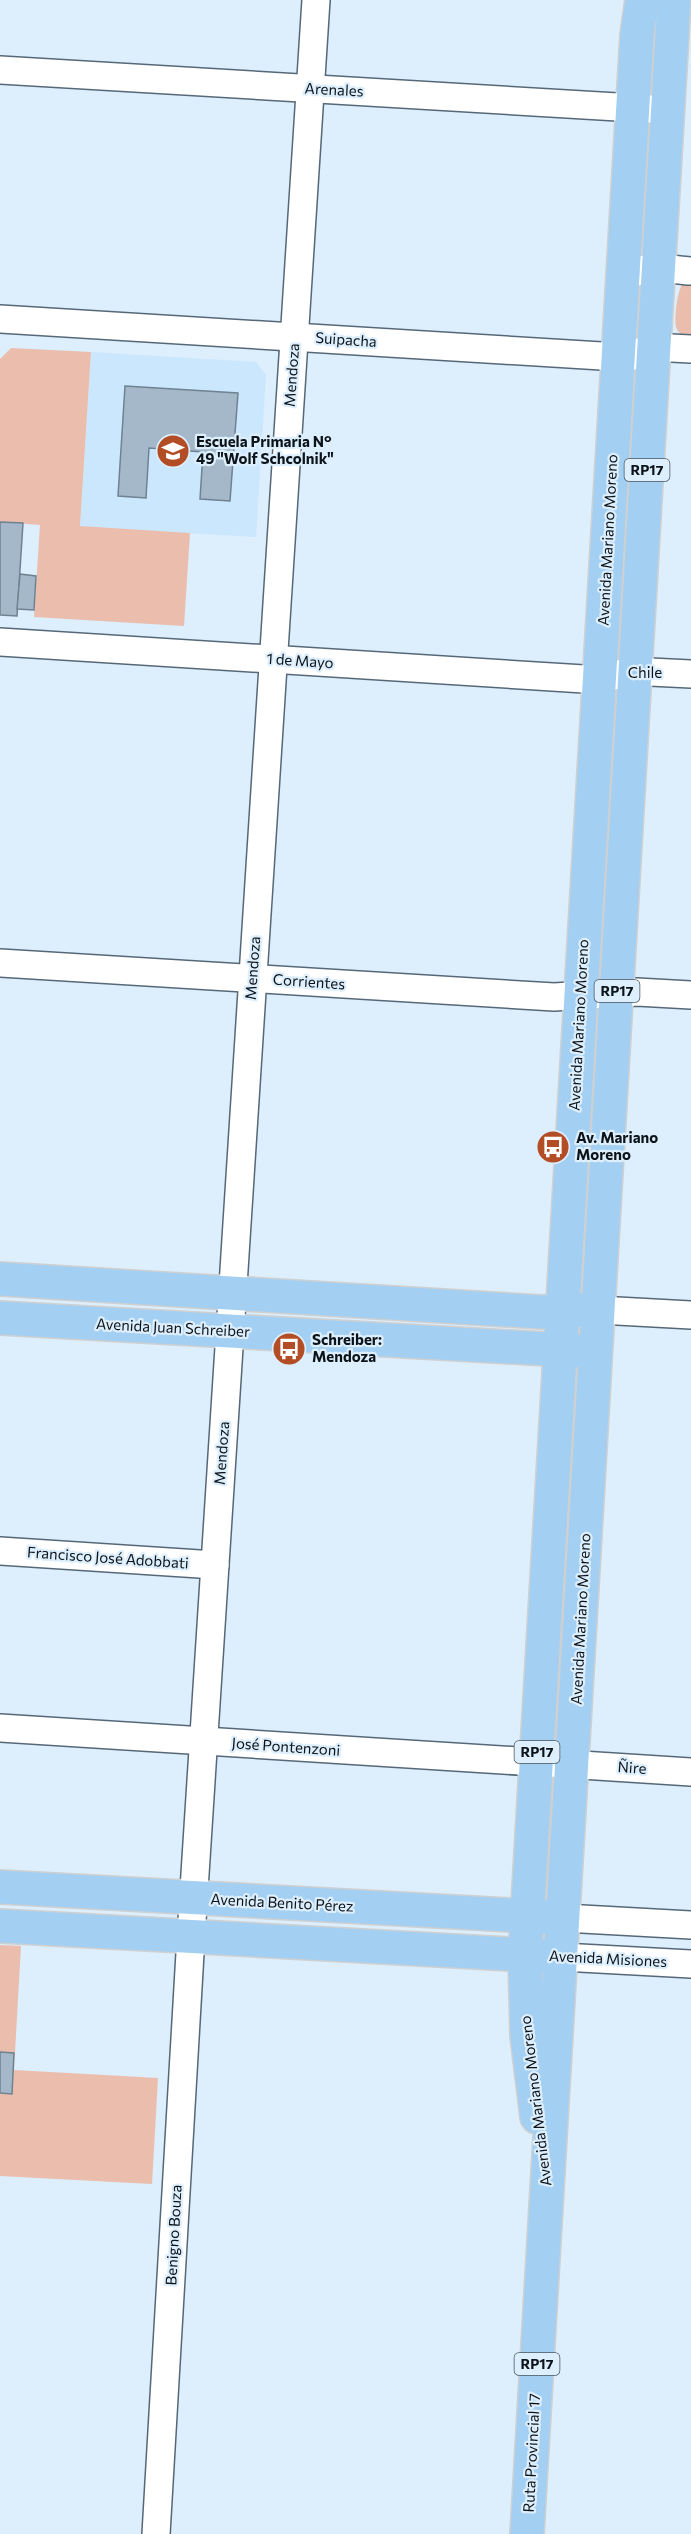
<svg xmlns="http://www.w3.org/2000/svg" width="691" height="2534" font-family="Commissioner,sans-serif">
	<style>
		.built { fill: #cbe7fe }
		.green { fill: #ebbdad }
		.building { fill: #a4b8c9; stroke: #6f8292; stroke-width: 1.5 }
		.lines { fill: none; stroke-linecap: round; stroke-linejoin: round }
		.minor-casing { stroke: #566877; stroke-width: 30 }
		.major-casing { stroke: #ced0d1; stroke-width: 36 }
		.minor { stroke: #fff; stroke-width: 27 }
		.major { stroke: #a3cff2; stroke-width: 33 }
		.labels { text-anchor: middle; stroke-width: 4.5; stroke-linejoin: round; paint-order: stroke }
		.shield { fill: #ddeefc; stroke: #4b555d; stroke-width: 1.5 }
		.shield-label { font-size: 14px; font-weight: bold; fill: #0c1319 }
		.street-label { font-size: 15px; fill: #0c1319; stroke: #ddeefc }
		.poi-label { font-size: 15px; font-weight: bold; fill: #0c1319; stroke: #ddeefc; text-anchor: start }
	</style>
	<rect width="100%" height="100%" fill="#ddeefc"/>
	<polygon class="built" points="91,352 256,362 266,375 256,537 80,527"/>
	<g class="green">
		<path d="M691,284v54c-6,-1 -13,-4 -15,-11 -2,-8 1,-35 6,-42z"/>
		<polygon points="11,348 91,352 80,526 190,533 184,626 34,617 40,525 0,522 0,359"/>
		<polygon points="0,1945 21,1946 14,2070 158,2078 152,2184 0,2176"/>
	</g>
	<g class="building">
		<polygon points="125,386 238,393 230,501 200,499 203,452 149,448 146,498 118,496"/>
		<polygon points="0,522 23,523 17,616 0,615"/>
		<polygon points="20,574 36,576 34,610 17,609"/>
		<polygon points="0,2052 14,2053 12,2094 0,2093"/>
	</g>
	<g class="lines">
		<defs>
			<g id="minor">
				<polyline points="0,70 668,110"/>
				<path d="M623,285c11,-25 46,-15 68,-14"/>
				<polyline points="0,319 618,357 629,357 652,347 691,349"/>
				<polyline points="0,642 600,680 630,671 691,674"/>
				<polyline points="0,963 554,997 637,992 691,995"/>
				<polyline points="599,1310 691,1315"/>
				<polyline points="0,1551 215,1565"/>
				<polyline points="0,1728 691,1772"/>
				<polyline points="564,1918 691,1925"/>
				<polyline points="562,1957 691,1964"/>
				<polyline points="156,2534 191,1936 316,0"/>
			</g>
			<g id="major">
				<polyline points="0,1279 541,1312 585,1310"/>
				<polyline points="0,1318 582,1351"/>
				<polyline points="0,1887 547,1917"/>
				<polyline points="0,1926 546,1956"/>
				<polyline points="537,2117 527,2035 525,1955 637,35 642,0"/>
				<polyline points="527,2534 674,0"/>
			</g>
		</defs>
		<use href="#minor" class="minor-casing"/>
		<use href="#major" class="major-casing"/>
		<use href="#minor" class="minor"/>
		<use href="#major" class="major"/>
	</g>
	<defs>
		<symbol id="school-disc" viewBox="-11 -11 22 22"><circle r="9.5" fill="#b34d25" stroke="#ddeefc"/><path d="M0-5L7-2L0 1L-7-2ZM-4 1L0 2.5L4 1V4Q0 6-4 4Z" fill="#fff"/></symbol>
		<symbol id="bus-disc" viewBox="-11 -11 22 22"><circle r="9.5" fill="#b34d25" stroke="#ddeefc"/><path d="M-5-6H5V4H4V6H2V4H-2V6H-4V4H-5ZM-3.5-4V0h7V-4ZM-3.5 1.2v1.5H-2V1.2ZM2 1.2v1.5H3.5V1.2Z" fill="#fff"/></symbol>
	</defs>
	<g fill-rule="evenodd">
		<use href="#school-disc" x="154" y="432" width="38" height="38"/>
		<use href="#bus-disc" x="534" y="1128" width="38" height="38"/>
		<use href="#bus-disc" x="270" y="1330" width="38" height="38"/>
	</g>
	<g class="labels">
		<g class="shield">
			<rect x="624.5" y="459" width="45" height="22" rx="4.5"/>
			<rect x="594.5" y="980" width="45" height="22" rx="4.5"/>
			<rect x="514.5" y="1741" width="45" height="22" rx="4.5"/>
			<rect x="514.5" y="2353" width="45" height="22" rx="4.5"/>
		</g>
		<g class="shield-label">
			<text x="647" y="475">RP17</text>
			<text x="617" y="996">RP17</text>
			<text x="537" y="1757">RP17</text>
			<text x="537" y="2369">RP17</text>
		</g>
		<g class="street-label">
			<text transform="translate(334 90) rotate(3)" y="5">Arenales</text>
			<text transform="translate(346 340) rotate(4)" y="5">Suipacha</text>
			<text transform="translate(292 375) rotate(-86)" y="5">Mendoza</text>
			<text transform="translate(608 540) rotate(-87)" y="5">Avenida Mariano Moreno</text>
			<text transform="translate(300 661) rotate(4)" y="5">1 de Mayo</text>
			<text x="645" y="678">Chile</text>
			<text transform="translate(253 968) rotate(-86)" y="5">Mendoza</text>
			<text transform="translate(309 982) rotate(4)" y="5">Corrientes</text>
			<text transform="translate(579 1025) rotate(-87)" y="5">Avenida Mariano Moreno</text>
			<text transform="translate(173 1328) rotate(3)" y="5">Avenida Juan Schreiber</text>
			<text transform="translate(222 1453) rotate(-86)" y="5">Mendoza</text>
			<text transform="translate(108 1558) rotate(4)" y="5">Francisco José Adobbati</text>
			<text transform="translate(581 1619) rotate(-87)" y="5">Avenida Mariano Moreno</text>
			<text transform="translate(286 1747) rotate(4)" y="5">José Pontenzoni</text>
			<text transform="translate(632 1768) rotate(4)" y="5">Ñire</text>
			<text transform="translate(282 1903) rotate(3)" y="5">Avenida Benito Pérez</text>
			<text transform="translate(608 1959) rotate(3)" y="5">Avenida Misiones</text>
			<text transform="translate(536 2101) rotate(-97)" y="5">Avenida Mariano Moreno</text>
			<text transform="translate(174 2235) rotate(-87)" y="5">Benigno Bouza</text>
			<text transform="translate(532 2453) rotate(-87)" y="5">Ruta Provincial 17</text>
		</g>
		<g class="poi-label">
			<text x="196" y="447">Escuela Primaria N°<tspan x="196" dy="17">49 "Wolf Schcolnik"</tspan></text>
			<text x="576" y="1143">Av. Mariano<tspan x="576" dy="17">Moreno</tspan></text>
			<text x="312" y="1345">Schreiber:<tspan x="312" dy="17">Mendoza</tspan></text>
		</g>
	</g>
</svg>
